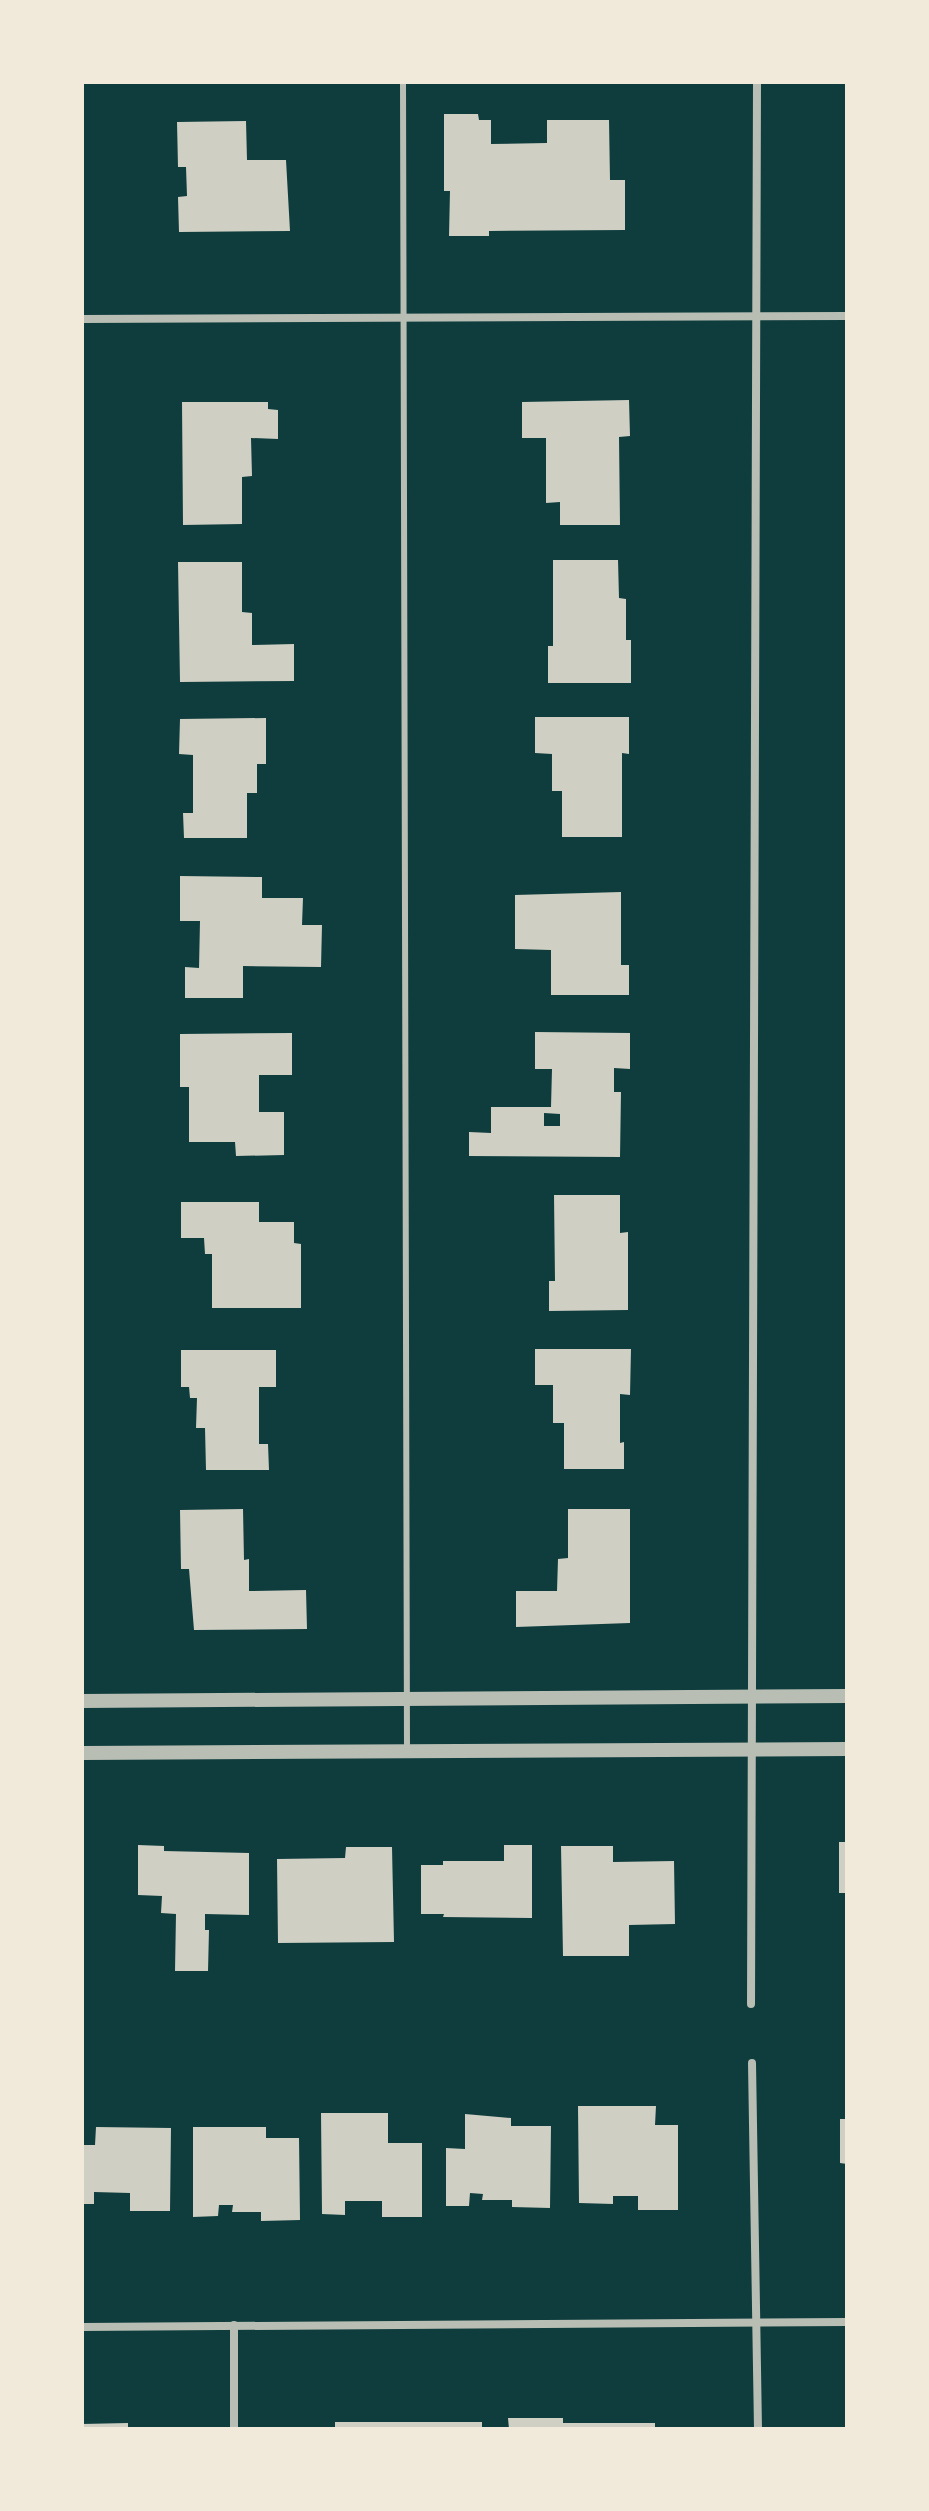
<svg xmlns="http://www.w3.org/2000/svg" width="929" height="2511" viewBox="0 0 929 2511" font-family="'DejaVu Sans',sans-serif">
<style>
.building{fill:#cfcfc3;fill-rule:evenodd}
.lines{fill:none;stroke-linecap:round;stroke-linejoin:round}
.service{stroke:#b8beb3;stroke-width:6}
.minor{stroke:#b8beb3;stroke-width:8}
.tertiary{stroke:#b8beb3;stroke-width:14}
</style>
<rect width="100%" height="100%" fill="#0f3d3e"/>
<g class="building">
<path d="M 444,114 L 478,114 L 479,120 L 491,120 L 491,144 L 547,143 L 547,120 L 609,120 L 610,180 L 625,180 L 625,230 L 489,231 L 489,236 L 449,236 L 450,191 L 444,191 Z"/>
<path d="M 246,121 L 247,160 L 286,160 L 290,231 L 179,232 L 178,197 L 187,196 L 186,167 L 178,167 L 177,122 Z"/>
<path d="M 629,400 L 630,436 L 619,437 L 620,525 L 560,525 L 560,502 L 546,503 L 546,438 L 522,438 L 522,402 Z"/>
<path d="M 182,402 L 268,402 L 268,409 L 278,410 L 278,439 L 251,438 L 252,476 L 242,477 L 242,524 L 183,525 Z"/>
<path d="M 553,560 L 618,560 L 619,598 L 626,599 L 626,640 L 631,640 L 631,683 L 548,683 L 548,646 L 553,646 Z"/>
<path d="M 178,562 L 242,562 L 242,612 L 252,613 L 252,645 L 294,644 L 294,681 L 180,682 Z"/>
<path d="M 535,717 L 629,717 L 629,754 L 622,753 L 622,837 L 562,837 L 562,791 L 552,791 L 552,754 L 535,753 Z"/>
<path d="M 266,718 L 266,764 L 257,764 L 257,793 L 247,793 L 247,838 L 184,838 L 183,813 L 193,813 L 193,755 L 179,754 L 180,719 Z"/>
<path d="M 180,876 L 262,877 L 262,898 L 303,898 L 302,925 L 322,925 L 321,967 L 243,966 L 243,998 L 185,998 L 185,967 L 199,968 L 200,921 L 180,921 Z"/>
<path d="M 621,892 L 621,965 L 629,965 L 629,995 L 551,995 L 551,950 L 515,949 L 515,895 Z"/>
<path d="M 535,1032 L 630,1033 L 630,1069 L 614,1068 L 614,1092 L 621,1092 L 620,1157 L 469,1156 L 469,1132 L 491,1133 L 491,1107 L 551,1107 L 552,1069 L 535,1069 ZM 544,1113 L 560,1114 L 560,1126 L 544,1126 Z"/>
<path d="M 292,1033 L 292,1075 L 259,1075 L 259,1112 L 284,1112 L 284,1155 L 236,1156 L 235,1142 L 189,1142 L 189,1087 L 180,1087 L 180,1034 Z"/>
<path d="M 554,1195 L 620,1195 L 620,1233 L 628,1232 L 628,1310 L 549,1311 L 549,1281 L 555,1281 Z"/>
<path d="M 181,1202 L 259,1202 L 259,1222 L 294,1222 L 294,1243 L 301,1244 L 301,1308 L 212,1308 L 212,1254 L 205,1254 L 204,1238 L 181,1238 Z"/>
<path d="M 535,1349 L 631,1349 L 630,1395 L 620,1394 L 620,1443 L 624,1442 L 624,1469 L 564,1469 L 564,1423 L 553,1423 L 553,1385 L 535,1385 Z"/>
<path d="M 181,1350 L 276,1350 L 276,1387 L 259,1387 L 259,1444 L 268,1444 L 269,1470 L 206,1470 L 205,1428 L 196,1428 L 197,1398 L 190,1398 L 189,1387 L 181,1387 Z"/>
<path d="M 243,1509 L 244,1560 L 249,1559 L 249,1591 L 306,1590 L 307,1629 L 194,1630 L 189,1569 L 181,1569 L 180,1510 Z"/>
<path d="M 568,1509 L 630,1509 L 630,1623 L 516,1627 L 516,1591 L 557,1591 L 558,1559 L 568,1558 Z"/>
<rect x="839" y="1842" width="8" height="51"/>
<path d="M 138,1845 L 164,1846 L 164,1851 L 249,1853 L 249,1915 L 205,1914 L 205,1930 L 209,1930 L 208,1971 L 175,1971 L 176,1914 L 161,1913 L 162,1896 L 138,1895 Z"/>
<path d="M 504,1845 L 532,1845 L 532,1918 L 443,1917 L 444,1914 L 421,1914 L 421,1865 L 443,1865 L 443,1861 L 504,1861 Z"/>
<path d="M 561,1846 L 613,1846 L 613,1862 L 674,1861 L 675,1924 L 629,1925 L 629,1956 L 563,1956 Z"/>
<path d="M 346,1847 L 392,1847 L 394,1942 L 278,1943 L 277,1859 L 345,1858 Z"/>
<path d="M 578,2106 L 656,2106 L 655,2125 L 678,2125 L 678,2210 L 638,2210 L 638,2196 L 613,2196 L 613,2204 L 579,2203 Z"/>
<path d="M 321,2113 L 388,2113 L 388,2143 L 422,2143 L 422,2217 L 382,2217 L 382,2201 L 345,2201 L 345,2215 L 322,2214 Z"/>
<path d="M 465,2114 L 511,2118 L 511,2126 L 551,2126 L 550,2208 L 512,2207 L 512,2200 L 482,2200 L 483,2194 L 470,2193 L 469,2206 L 446,2206 L 446,2148 L 465,2149 Z"/>
<path d="M 840,2119 L 847,2119 L 847,2164 L 840,2163 Z"/>
<path d="M 96,2127 L 171,2128 L 170,2211 L 130,2211 L 130,2193 L 94,2192 L 94,2204 L 82,2204 L 82,2145 L 95,2145 Z"/>
<path d="M 193,2127 L 266,2127 L 266,2138 L 299,2138 L 300,2220 L 261,2221 L 261,2212 L 232,2212 L 233,2205 L 219,2205 L 218,2216 L 193,2217 Z"/>
<path d="M 508,2418 L 563,2418 L 563,2423 L 655,2423 L 655,2429 L 509,2429 Z"/>
<rect x="335" y="2422" width="147" height="7"/>
<path d="M 128,2423 L 128,2429 L 82,2429 L 82,2424 Z"/>
</g>
<g class="lines">
<path class="service" d="M 403,82 L 407,1751"/>
<g class="minor">
<path d="M 82,319 L 847,316"/>
<path d="M 751,2004 L 757,82"/>
<path d="M 752,2063 L 758,2429"/>
<path d="M 234,2325 L 234,2429"/>
<path d="M 82,2327 L 847,2322"/>
</g>
<g class="tertiary">
<path d="M 82,1701 L 847,1696"/>
<path d="M 82,1753 L 847,1749"/>
</g>
</g>
<rect width="929" height="2511" fill="none" stroke="#f1e9da" stroke-width="168"/>
</svg>
